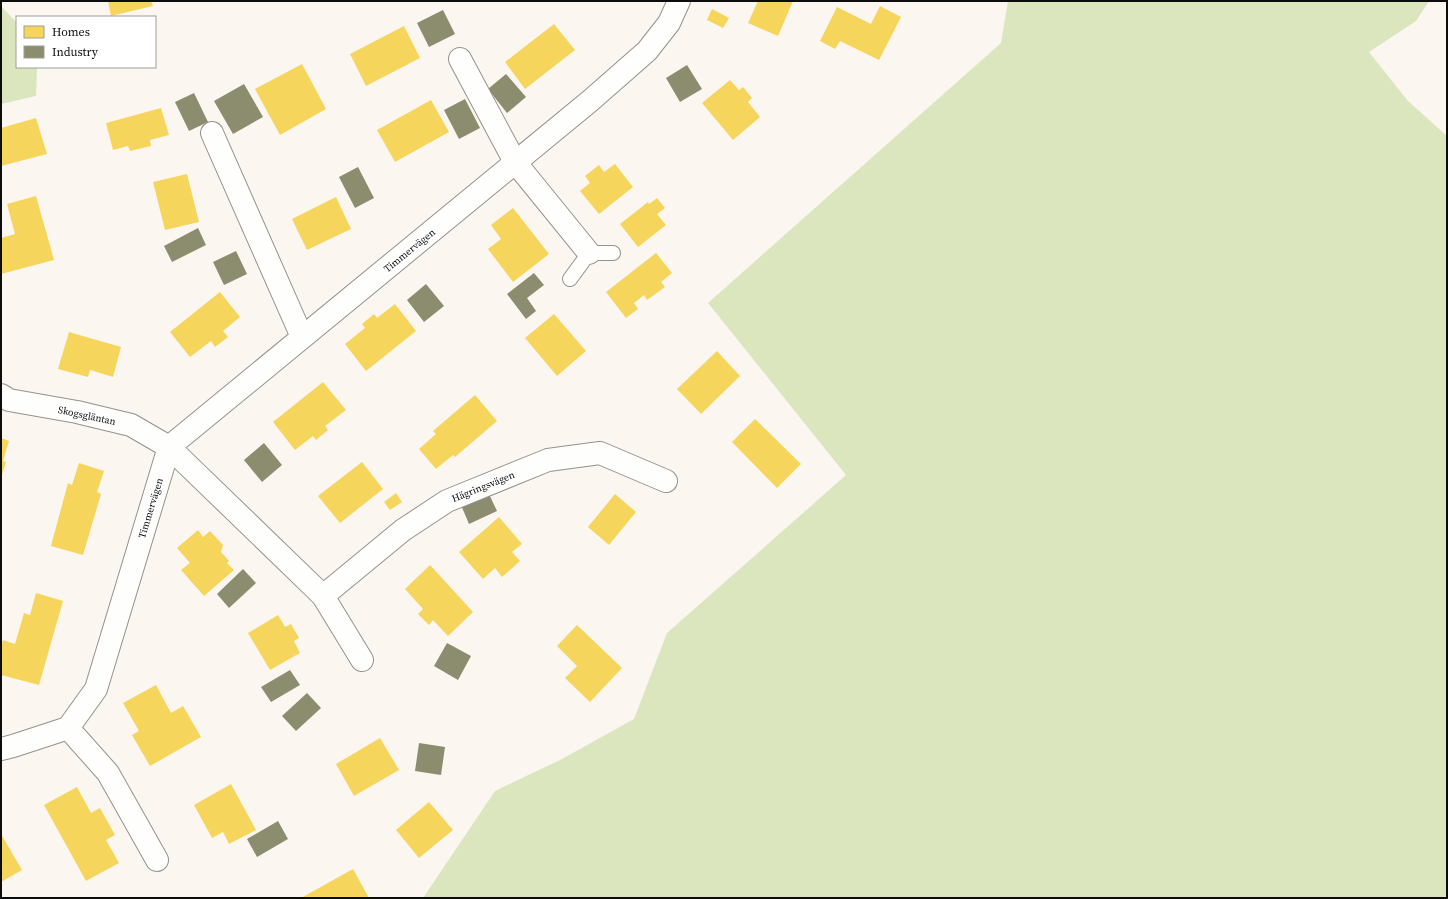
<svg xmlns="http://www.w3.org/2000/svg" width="1448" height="899" viewBox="0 0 1448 899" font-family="'Source Serif 4',serif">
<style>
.forest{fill:#dbe6be}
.homes{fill:#f6d55c}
.industry{fill:#8c8c6e}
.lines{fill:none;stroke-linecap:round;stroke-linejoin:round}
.lane-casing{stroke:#94918f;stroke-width:16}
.street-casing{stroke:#94918f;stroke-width:24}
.lane{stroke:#fefefd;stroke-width:14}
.street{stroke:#fefefd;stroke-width:22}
.labels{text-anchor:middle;stroke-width:4;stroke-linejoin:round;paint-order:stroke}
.street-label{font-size:10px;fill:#0c0c0c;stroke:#fff}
</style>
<rect width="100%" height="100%" fill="#fbf6f0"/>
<g class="forest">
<path d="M 1008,1 L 1429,1 L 1416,21 L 1369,52 L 1408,101 L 1447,136 L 1447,898 L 423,898 L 495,791 L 562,759 L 634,719 L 667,633 L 846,475 L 708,303 L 1001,43 Z"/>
<path d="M 1,6 L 17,23 L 17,67 L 37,67 L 36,96 L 1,104 Z"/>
</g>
<g class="homes">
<path d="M 108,1 L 151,1 L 153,6 L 111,16 Z"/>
<path d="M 758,1 L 793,1 L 778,36 L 748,23 Z"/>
<path d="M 880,6 L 901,17 L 879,60 L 840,41 L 835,49 L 820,41 L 837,7 L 871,24 Z"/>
<path d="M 712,9 L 729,18 L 723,28 L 707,20 Z"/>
<path d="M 554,24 L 575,50 L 525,89 L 505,62 Z"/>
<path d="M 404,26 L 420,58 L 366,86 L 350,54 Z"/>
<path d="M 302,64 L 326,109 L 280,135 L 255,89 Z"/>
<path d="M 730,80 L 739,90 L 743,87 L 752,98 L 748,102 L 760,117 L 733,140 L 702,103 Z"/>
<path d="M 431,100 L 449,132 L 395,162 L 377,130 Z"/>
<path d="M 161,108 L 169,135 L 150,140 L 151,146 L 130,151 L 128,146 L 113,150 L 106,123 Z"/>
<path d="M 36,118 L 47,154 L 1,166 L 1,128 Z"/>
<path d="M 615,164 L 633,187 L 599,214 L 580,191 L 590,183 L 585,176 L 599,165 L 604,172 Z"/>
<path d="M 187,174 L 199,222 L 165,230 L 153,182 Z"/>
<path d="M 36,196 L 54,260 L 1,274 L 1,238 L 15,234 L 7,204 Z"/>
<path d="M 336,197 L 351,229 L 307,250 L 292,219 Z"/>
<path d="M 657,198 L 665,208 L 657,214 L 666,225 L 638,247 L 620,224 L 648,202 L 649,204 Z"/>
<path d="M 513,208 L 549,254 L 513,282 L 488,249 L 501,239 L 491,225 Z"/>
<path d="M 656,253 L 672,273 L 661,282 L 665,287 L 647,300 L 644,295 L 634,303 L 638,309 L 626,318 L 606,292 Z"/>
<path d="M 220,292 L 240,317 L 223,331 L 228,337 L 215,347 L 211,341 L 190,357 L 170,332 Z"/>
<path d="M 395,304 L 416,331 L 366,371 L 345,344 L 365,328 L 362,324 L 374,314 L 377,318 Z"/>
<path d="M 554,314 L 586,351 L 557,376 L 525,338 Z"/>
<path d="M 69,332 L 121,347 L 113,377 L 90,370 L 88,377 L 58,369 Z"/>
<path d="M 717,351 L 740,376 L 701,414 L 677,389 Z"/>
<path d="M 323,382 L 346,410 L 325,426 L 328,430 L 316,440 L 313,436 L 295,450 L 273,422 Z"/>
<path d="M 475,395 L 497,421 L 455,457 L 453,455 L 436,469 L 419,449 L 436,434 L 433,431 Z"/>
<path d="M 755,419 L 801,464 L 777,488 L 732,442 Z"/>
<path d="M 1,438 L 9,441 L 3,461 L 6,462 L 1,478 Z"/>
<path d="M 362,462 L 383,489 L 340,523 L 318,496 Z"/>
<path d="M 79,463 L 104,471 L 97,492 L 101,494 L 83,555 L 51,546 L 68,483 L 72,485 Z"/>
<path d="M 396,493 L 402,502 L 390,510 L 384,502 Z"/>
<path d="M 615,494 L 636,512 L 609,545 L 588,527 Z"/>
<path d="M 499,517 L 522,544 L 512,552 L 520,561 L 502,577 L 495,568 L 483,579 L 459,552 Z"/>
<path d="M 198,530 L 203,537 L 210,531 L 223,545 L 221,552 L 229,561 L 227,563 L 234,570 L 204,596 L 181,570 L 190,563 L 177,548 Z"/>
<path d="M 430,565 L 473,612 L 448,636 L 433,620 L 429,625 L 418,614 L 423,609 L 405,589 Z"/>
<path d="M 36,593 L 63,601 L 39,685 L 1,675 L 1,648 L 3,640 L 15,644 L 24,613 L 30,615 Z"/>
<path d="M 278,615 L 285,627 L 291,624 L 299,638 L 294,641 L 300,653 L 270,670 L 248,633 Z"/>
<path d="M 577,625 L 622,668 L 590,702 L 565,678 L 577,666 L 557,646 Z"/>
<path d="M 156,685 L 171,713 L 183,706 L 201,737 L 150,766 L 132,735 L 139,731 L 123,703 Z"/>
<path d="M 380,738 L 399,770 L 354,796 L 336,764 Z"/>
<path d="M 231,784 L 256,830 L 229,844 L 223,832 L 212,838 L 194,805 Z"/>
<path d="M 77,787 L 91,813 L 100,808 L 115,835 L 106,840 L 119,863 L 86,881 L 44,805 Z"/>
<path d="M 429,802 L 453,830 L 419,858 L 396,830 Z"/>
<path d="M 1,834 L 22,870 L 1,882 Z"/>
<path d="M 353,869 L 369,898 L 301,898 Z"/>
</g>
<g class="industry">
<path d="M 443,10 L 455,34 L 429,47 L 417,23 Z"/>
<path d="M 687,65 L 702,89 L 680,102 L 666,78 Z"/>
<path d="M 506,74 L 526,97 L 507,113 L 488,89 Z"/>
<path d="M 244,84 L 263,117 L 233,134 L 214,101 Z"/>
<path d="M 194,93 L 208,122 L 189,131 L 175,102 Z"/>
<path d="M 465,99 L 480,128 L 459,139 L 444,110 Z"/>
<path d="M 358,167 L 374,198 L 355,208 L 339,177 Z"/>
<path d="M 198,228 L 206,245 L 172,262 L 164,246 Z"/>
<path d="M 236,251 L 247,274 L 224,285 L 213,262 Z"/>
<path d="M 534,273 L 544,285 L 527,298 L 536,311 L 526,319 L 507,294 Z"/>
<path d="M 426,284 L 444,306 L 424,322 L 407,300 Z"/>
<path d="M 264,443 L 282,465 L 262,482 L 244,460 Z"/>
<path d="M 488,492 L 497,511 L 469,524 L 461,505 Z"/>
<path d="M 243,569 L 256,583 L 229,608 L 217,594 Z"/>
<path d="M 447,643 L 471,656 L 458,680 L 434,666 Z"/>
<path d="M 290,670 L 300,685 L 271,702 L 261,687 Z"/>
<path d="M 307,693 L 321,708 L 296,731 L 282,716 Z"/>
<path d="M 419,743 L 445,747 L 441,775 L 415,771 Z"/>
<path d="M 278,821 L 288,839 L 257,857 L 247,839 Z"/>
</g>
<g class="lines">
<g class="lane-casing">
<path id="lane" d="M 570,279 L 589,253 L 613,253"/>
</g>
<g class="street-casing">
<g id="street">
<path d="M 460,59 L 515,162 L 589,253"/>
<path d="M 212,133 L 302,337"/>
<path d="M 1,395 L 9,400 L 77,412 L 131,425 L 169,447 L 323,596"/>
<path d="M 362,660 L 323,596 L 403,530 L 447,501 L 548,460 L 600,453 L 666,481"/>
<path d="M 68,728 L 108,773 L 157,860"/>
<path d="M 1,749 L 13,746 L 68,728 L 96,689 L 169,447 L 590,101 L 647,51 L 669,23 L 679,1"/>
</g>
</g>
<use href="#lane" class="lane"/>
<use href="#street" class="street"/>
</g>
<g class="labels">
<g class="street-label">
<text transform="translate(409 250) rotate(-39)" y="4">Timmervägen</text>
<text transform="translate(87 415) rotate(12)" y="4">Skogsgläntan</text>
<text transform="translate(483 486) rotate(-22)" y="4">Hägringsvägen</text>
<text transform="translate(150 508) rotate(-73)" y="4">Timmervägen</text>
</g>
</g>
<rect width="1448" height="899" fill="none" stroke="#0c0c0c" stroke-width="4"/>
<rect x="16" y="16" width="140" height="52" fill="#ffffff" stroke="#9e9e9e"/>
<rect x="24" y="26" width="20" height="12" fill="#f6d55c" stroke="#9e9e9e"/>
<text x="52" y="36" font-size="12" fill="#0c0c0c">Homes</text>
<rect x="24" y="46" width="20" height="12" fill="#8c8c6e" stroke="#9e9e9e"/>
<text x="52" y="56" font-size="12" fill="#0c0c0c">Industry</text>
</svg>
